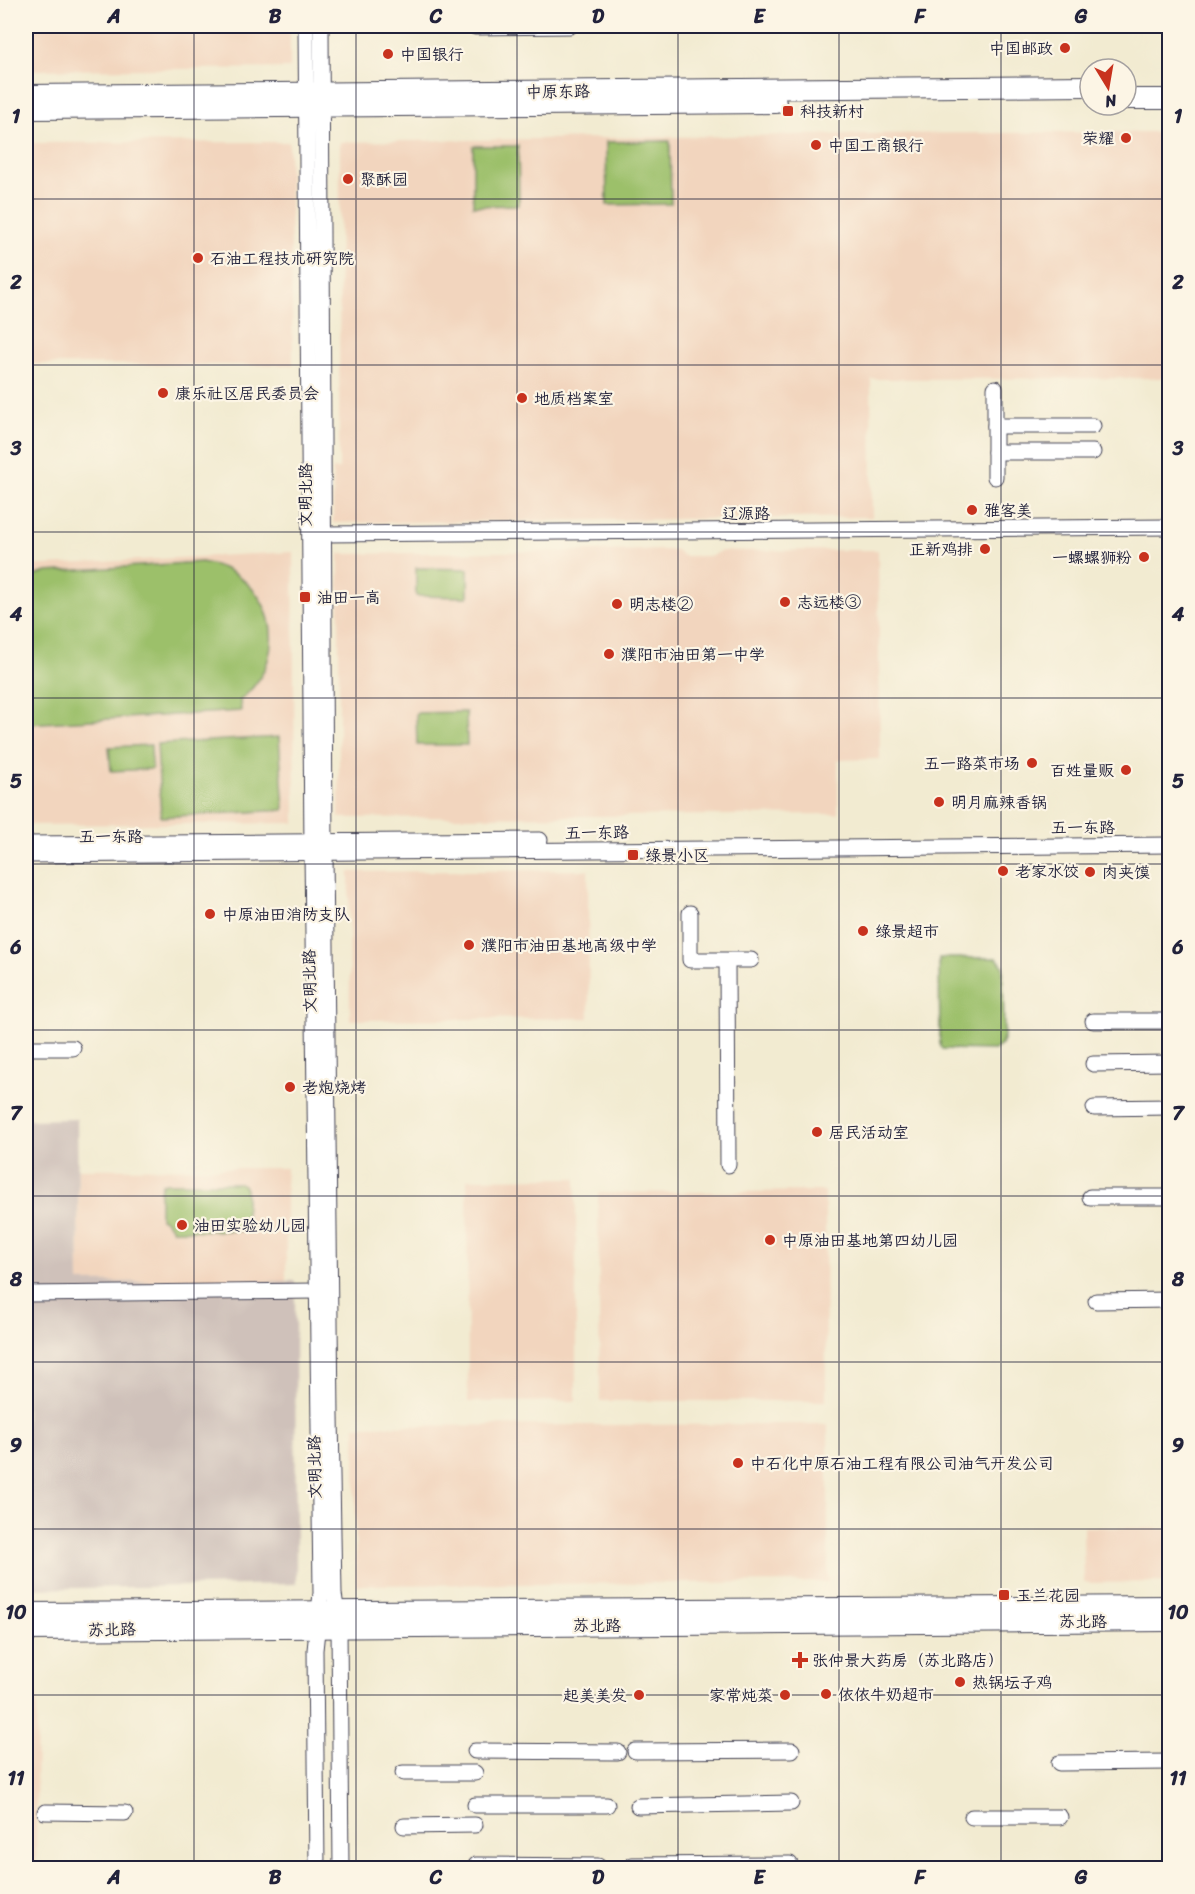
<svg xmlns="http://www.w3.org/2000/svg" width="1195" height="1894" viewBox="0 0 1195 1894" font-family="Sriracha,'LXGW WenKai TC',sans-serif">
<style>
.built{fill:#f2d5be}
.industrial{fill:#cfc1ba}
.green{fill:#9cc06b;stroke:#5f7153;stroke-width:1.5}
.lines{fill:none;stroke-linecap:round;stroke-linejoin:round}
.minor-casing{stroke:#414052;stroke-width:17}
.major-casing{stroke:#414052;stroke-width:22}
.minor{stroke:#fff;stroke-width:15}
.major{stroke:#fff;stroke-width:20}
.grid{fill:none;stroke:#22223b;stroke-width:1.5;stroke-opacity:0.55}
.poi-dot{fill:#c8321e;stroke:#fcf5e5;stroke-width:2}
.labels{text-anchor:middle;stroke-width:4.5;stroke-linejoin:round;paint-order:stroke}
.poi-label{font-size:16px;fill:#22223b;stroke:#fcf5e5;text-anchor:start}
.street-label{font-size:16px;fill:#22223b;stroke:#fcf5e5}
.neatline{fill:none;stroke:#22223b;stroke-width:2}
.grid-label{font-size:20px;text-anchor:middle;font-weight:bold;fill:#22223b}
</style>
<rect width="100%" height="100%" fill="#fcf5e5"/>
<filter id="ink" filterUnits="userSpaceOnUse"><feTurbulence type="fractalNoise" baseFrequency=".0167" numOctaves="2"/><feDisplacementMap in="SourceGraphic" scale="12" xChannelSelector="R" yChannelSelector="G"/><feConvolveMatrix kernelMatrix="1 2 1 2 8 2 1 2 1" color-interpolation-filters="sRGB"/></filter>
<filter id="wash" filterUnits="userSpaceOnUse"><feTurbulence type="fractalNoise" baseFrequency=".008" numOctaves="4" result="noise"/><feDisplacementMap in="SourceGraphic" scale="24" xChannelSelector="R" yChannelSelector="G"/><feGaussianBlur stdDeviation="1.35" result="paint"/><feColorMatrix in="noise" values="0 0 0 0 0 0 0 0 0 0 0 0 0 0 0 0 0 1.4 0 .05"/><feComposite in="paint" operator="in"/></filter>
<g filter="url(#wash)">
<rect width="100%" height="100%" fill="#f2ebd1"/>
<g class="built">
<path d="M 26,26 L 290,26 L 290,68 L 26,70 Z"/>
<path d="M 1158,132 L 1169,140 L 1169,378 L 871,379 L 872,517 L 333,523 L 333,469 L 339,469 L 340,142 L 867,134 Z"/>
<path d="M 289,142 L 293,365 L 26,364 L 26,143 Z"/>
<path d="M 677,550 L 683,556 L 713,556 L 720,551 L 878,550 L 880,759 L 838,760 L 838,814 L 339,818 L 339,554 Z"/>
<path d="M 293,552 L 295,823 L 26,825 L 26,566 Z"/>
<path d="M 588,870 L 589,1018 L 350,1020 L 349,872 Z"/>
<path d="M 286,1168 L 286,1281 L 79,1282 L 78,1169 Z"/>
<path d="M 576,1178 L 576,1401 L 468,1402 L 467,1179 Z"/>
<path d="M 825,1191 L 826,1401 L 600,1401 L 598,1193 Z"/>
<path d="M 828,1424 L 828,1582 L 356,1585 L 355,1426 Z"/>
<path d="M 1083,1527 L 1169,1529 L 1169,1582 L 1084,1583 Z"/>
<path d="M 26,1658 L 37,1658 L 36,1868 L 26,1868 Z"/>
</g>
<path class="industrial" d="M 77,1119 L 79,1282 L 295,1281 L 296,1584 L 26,1589 L 26,1120 Z"/>
<g class="green">
<path d="M 670,141 L 671,204 L 607,205 L 606,142 Z"/>
<path d="M 473,146 L 518,146 L 519,205 L 473,206 Z"/>
<path d="M 202,562 C 273,574 296,654 240,700 L 241,711 L 26,724 L 26,578 L 47,572 Z"/>
<path d="M 416,568 L 468,569 L 468,597 L 416,596 Z"/>
<path d="M 466,712 L 467,745 L 417,745 L 416,713 Z"/>
<path d="M 279,737 L 284,810 L 161,817 L 157,744 Z"/>
<path d="M 151,745 L 152,769 L 111,771 L 109,747 Z"/>
<path d="M 997,958 L 1003,966 L 1004,1036 L 1001,1045 L 994,1050 L 942,1049 L 940,1044 L 939,958 Z"/>
<path d="M 167,1183 L 239,1183 L 244,1185 L 246,1190 L 246,1231 L 173,1230 L 166,1221 L 160,1218 L 160,1191 L 162,1184 Z"/>
</g>
</g>
<g filter="url(#ink)">
<g class="lines">
<g class="minor-casing">
<g id="minor">
<path d="M 306,26 L 312,853 L 321,1593 L 315,1650 L 317,1868"/>
<path d="M 321,26 L 325,853 L 331,1415 L 334,1594 L 339,1627 L 341,1868"/>
<path d="M 475,27 L 570,26"/>
<path d="M 995,388 L 995,477"/>
<path d="M 995,426 L 1093,426"/>
<path d="M 995,452 L 1093,452"/>
<path d="M 323,534 L 1170,527"/>
<path d="M 26,844 L 540,840"/>
<path d="M 26,855 L 1170,845"/>
<path d="M 690,913 L 690,960 L 751,960"/>
<path d="M 727,961 L 728,1165"/>
<path d="M 1093,1021 L 1170,1021"/>
<path d="M 26,1048 L 73,1048"/>
<path d="M 1093,1064 L 1170,1063"/>
<path d="M 1094,1108 L 1170,1107"/>
<path d="M 1090,1197 L 1170,1197"/>
<path d="M 26,1294 L 317,1291"/>
<path d="M 1096,1301 L 1170,1300"/>
<path d="M 475,1751 L 618,1752"/>
<path d="M 635,1751 L 792,1750"/>
<path d="M 1059,1763 L 1170,1762"/>
<path d="M 403,1773 L 475,1773"/>
<path d="M 475,1805 L 607,1805"/>
<path d="M 638,1806 L 791,1803"/>
<path d="M 45,1812 L 125,1813"/>
<path d="M 972,1817 L 1060,1817"/>
<path d="M 404,1826 L 475,1825"/>
<path d="M 476,1865 L 598,1866"/>
<path d="M 632,1865 L 790,1864"/>
</g>
</g>
<g class="major-casing">
<g id="major">
<path d="M 26,95 L 1090,86"/>
<path d="M 1126,99 L 1170,99"/>
<path d="M 31,109 L 776,103"/>
<path d="M 26,1613 L 1170,1606"/>
<path d="M 26,1630 L 1170,1621"/>
</g>
</g>
<use href="#minor" class="minor"/>
<use href="#major" class="major"/>
</g>
</g>
<path class="grid" d="M 194,26 L 194,1868M 356,26 L 356,1868M 517,26 L 517,1868M 678,26 L 678,1868M 839,26 L 839,1868M 1001,26 L 1001,1868M 26,199 L 1170,199M 26,365 L 1170,365M 26,532 L 1170,532M 26,698 L 1170,698M 26,864 L 1170,864M 26,1030 L 1170,1030M 26,1196 L 1170,1196M 26,1362 L 1170,1362M 26,1529 L 1170,1529M 26,1695 L 1170,1695"/>
<g class="poi-dot">
<circle cx="1065" cy="48" r="6"/>
<circle cx="388" cy="54" r="6"/>
<rect x="782" y="105" width="12" height="12" rx="3"/>
<circle cx="1126" cy="138" r="6"/>
<circle cx="816" cy="145" r="6"/>
<circle cx="348" cy="179" r="6"/>
<circle cx="198" cy="258" r="6"/>
<circle cx="163" cy="393" r="6"/>
<circle cx="522" cy="398" r="6"/>
<circle cx="972" cy="510" r="6"/>
<circle cx="985" cy="549" r="6"/>
<circle cx="1144" cy="557" r="6"/>
<rect x="299" y="591" width="12" height="12" rx="3"/>
<circle cx="785" cy="602" r="6"/>
<circle cx="617" cy="604" r="6"/>
<circle cx="609" cy="654" r="6"/>
<circle cx="1032" cy="763" r="6"/>
<circle cx="1126" cy="770" r="6"/>
<circle cx="939" cy="802" r="6"/>
<rect x="627" y="849" width="12" height="12" rx="3"/>
<circle cx="1003" cy="871" r="6"/>
<circle cx="1090" cy="872" r="6"/>
<circle cx="210" cy="914" r="6"/>
<circle cx="863" cy="931" r="6"/>
<circle cx="469" cy="945" r="6"/>
<circle cx="290" cy="1087" r="6"/>
<circle cx="817" cy="1132" r="6"/>
<circle cx="182" cy="1225" r="6"/>
<circle cx="770" cy="1240" r="6"/>
<circle cx="738" cy="1463" r="6"/>
<rect x="998" y="1589" width="12" height="12" rx="3"/>
<path d="M797 1651h6v6h6v6h-6v6h-6v-6h-6v-6h6z"/>
<circle cx="960" cy="1682" r="6"/>
<circle cx="826" cy="1694" r="6"/>
<circle cx="639" cy="1695" r="6"/>
<circle cx="785" cy="1695" r="6"/>
</g>
<g class="labels">
<g class="poi-label">
<text x="1053" y="54" text-anchor="end">中国邮政</text>
<text x="400" y="60">中国银行</text>
<text x="800" y="117">科技新村</text>
<text x="1114" y="144" text-anchor="end">荣耀</text>
<text x="828" y="151">中国工商银行</text>
<text x="360" y="185">聚酥园</text>
<text x="210" y="264">石油工程技术研究院</text>
<text x="175" y="399">康乐社区居民委员会</text>
<text x="534" y="404">地质档案室</text>
<text x="984" y="516">雅客美</text>
<text x="973" y="555" text-anchor="end">正新鸡排</text>
<text x="1132" y="563" text-anchor="end">一螺螺狮粉</text>
<text x="317" y="603">油田一高</text>
<text x="797" y="608">志远楼③</text>
<text x="629" y="610">明志楼②</text>
<text x="621" y="660">濮阳市油田第一中学</text>
<text x="1020" y="769" text-anchor="end">五一路菜市场</text>
<text x="1114" y="776" text-anchor="end">百姓量贩</text>
<text x="951" y="808">明月麻辣香锅</text>
<text x="645" y="861">绿景小区</text>
<text x="1015" y="877">老家水饺</text>
<text x="1102" y="878">肉夹馍</text>
<text x="222" y="920">中原油田消防支队</text>
<text x="875" y="937">绿景超市</text>
<text x="481" y="951">濮阳市油田基地高级中学</text>
<text x="302" y="1093">老炮烧烤</text>
<text x="829" y="1138">居民活动室</text>
<text x="194" y="1231">油田实验幼儿园</text>
<text x="782" y="1246">中原油田基地第四幼儿园</text>
<text x="750" y="1469">中石化中原石油工程有限公司油气开发公司</text>
<text x="1016" y="1601">玉兰花园</text>
<text x="812" y="1666">张仲景大药房（苏北路店）</text>
<text x="972" y="1688">热锅坛子鸡</text>
<text x="838" y="1700">依依牛奶超市</text>
<text x="627" y="1701" text-anchor="end">起美美发</text>
<text x="773" y="1701" text-anchor="end">家常炖菜</text>
</g>
<g class="street-label">
<text transform="translate(558 91) rotate(-1)" y="6">中原东路</text>
<text transform="translate(305 495) rotate(-90)" y="6">文明北路</text>
<text x="746" y="519">辽源路</text>
<text x="1083" y="833">五一东路</text>
<text transform="translate(597 832) rotate(-1)" y="6">五一东路</text>
<text x="111" y="842">五一东路</text>
<text transform="translate(309 981) rotate(-91)" y="6">文明北路</text>
<text transform="translate(314 1467) rotate(-91)" y="6">文明北路</text>
<text x="1083" y="1627">苏北路</text>
<text x="597" y="1631">苏北路</text>
<text transform="translate(112 1629) rotate(-1)" y="6">苏北路</text>
</g>
</g>
<rect width="1195" height="1894" fill="none" stroke="#fcf5e5" stroke-width="66"/>
<g transform="translate(1108 87) rotate(169)"><circle r="28" fill="#fcf5e5" stroke="#a5a1a1" stroke-width="1.5"/>
<path d="M0-4.5L10 22L0 15L-10 22Z" fill="#c8321e"/>
<text y="-9" font-size="16" font-weight="bold" text-anchor="middle" fill="#22223b">N</text>
</g>
<rect x="33" y="33" width="1129" height="1828" class="neatline"/>
<g class="grid-label">
<text x="114" y="23">A</text>
<text x="275" y="23">B</text>
<text x="436" y="23">C</text>
<text x="598" y="23">D</text>
<text x="759" y="23">E</text>
<text x="920" y="23">F</text>
<text x="1081" y="23">G</text>
<text x="16" y="123">1</text>
<text x="1178" y="123">1</text>
<text x="16" y="289">2</text>
<text x="1178" y="289">2</text>
<text x="16" y="455">3</text>
<text x="1178" y="455">3</text>
<text x="16" y="621">4</text>
<text x="1178" y="621">4</text>
<text x="16" y="788">5</text>
<text x="1178" y="788">5</text>
<text x="16" y="954">6</text>
<text x="1178" y="954">6</text>
<text x="16" y="1120">7</text>
<text x="1178" y="1120">7</text>
<text x="16" y="1286">8</text>
<text x="1178" y="1286">8</text>
<text x="16" y="1452">9</text>
<text x="1178" y="1452">9</text>
<text x="16" y="1619">10</text>
<text x="1178" y="1619">10</text>
<text x="16" y="1785">11</text>
<text x="1178" y="1785">11</text>
<text x="114" y="1884">A</text>
<text x="275" y="1884">B</text>
<text x="436" y="1884">C</text>
<text x="598" y="1884">D</text>
<text x="759" y="1884">E</text>
<text x="920" y="1884">F</text>
<text x="1081" y="1884">G</text>
</g>
</svg>
